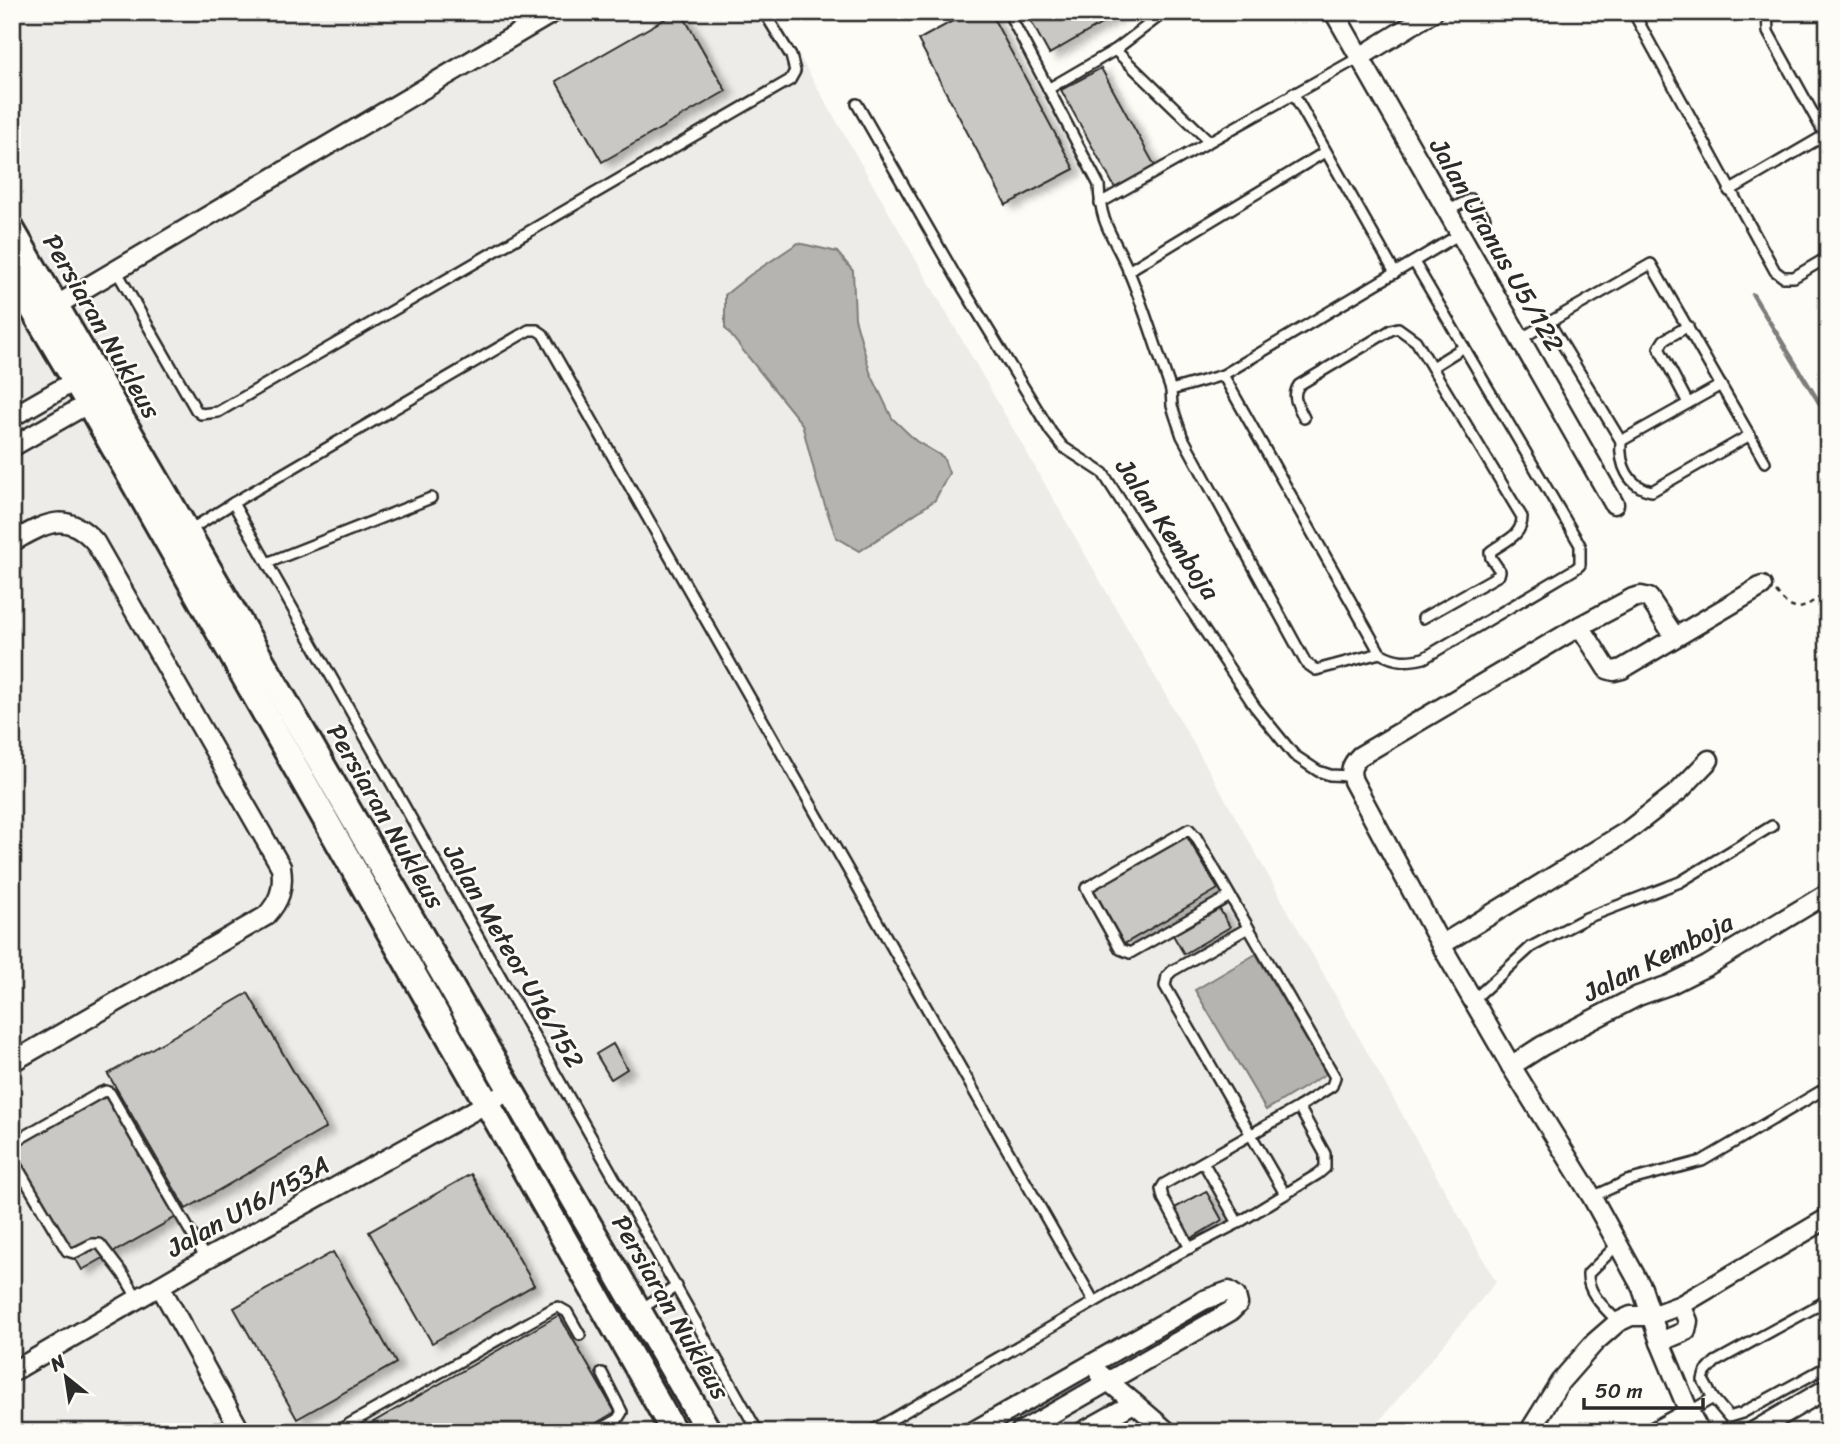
<svg xmlns="http://www.w3.org/2000/svg" width="1840" height="1444" viewBox="0 0 1840 1444" font-family="Sriracha,sans-serif">
<style>
.built{fill:#edece8}
.water{fill:#b5b4b1;stroke:#7e7d7b;stroke-width:2}
.lines{fill:none;stroke-linecap:round;stroke-linejoin:round}
.stream{stroke:#7e7d7b;stroke-width:4.5}
.building{fill:#c9c8c4;stroke:#2b2b2b;stroke-width:2;filter:url(#shadow)}
.lane-casing{stroke:#2b2b2b;stroke-width:14}
.street-casing{stroke:#2b2b2b;stroke-width:23}
.secondary-casing{stroke:#2b2b2b;stroke-width:30}
.path{stroke:#2b2b2b;stroke-width:2.5;stroke-dasharray:5 5;stroke-linecap:butt}
.lane{stroke:#fdfcf7;stroke-width:9}
.street{stroke:#fdfcf7;stroke-width:18}
.secondary{stroke:#fdfcf7;stroke-width:24}
.labels{text-anchor:middle;stroke-width:5;stroke-linejoin:round;paint-order:stroke}
.street-label{font-size:26px;fill:#2b2b2b;stroke:#fdfcf7}
</style>
<defs>
<filter id="shadow"><feDropShadow dx="8" dy="4.5" stdDeviation="3.5" flood-color="#0004"/></filter>
</defs>
<rect width="100%" height="100%" fill="#fdfcf7"/>
<filter id="ink" filterUnits="userSpaceOnUse"><feTurbulence type="fractalNoise" baseFrequency=".0143" numOctaves="2"/><feDisplacementMap in="SourceGraphic" scale="14" xChannelSelector="R" yChannelSelector="G"/><feConvolveMatrix kernelMatrix="1 2 1 2 8 2 1 2 1" color-interpolation-filters="sRGB"/></filter>
<g filter="url(#ink)">
<path class="built" d="M 12,12 L 774,12 L 1227,802 L 1496,1282 L 1370,1432 L 12,1432 Z"/>
<g class="water">
<path d="M 798,243 L 837,252 L 853,271 L 855,318 L 870,372 L 892,418 L 916,441 L 943,457 L 949,473 L 935,500 L 860,551 L 836,537 L 817,482 L 802,424 L 725,328 L 725,295 L 750,275 Z"/>
<path d="M 1256,954 L 1326,1074 L 1266,1110 L 1195,990 Z"/>
</g>
<g class="lines">
<path class="stream" d="M 1753,295 L 1828,417"/>
</g>
<g class="building">
<path d="M 677,12 L 681,12 L 726,91 L 602,162 L 556,81 Z"/>
<path d="M 969,12 L 990,12 L 1074,169 L 1006,205 L 918,40 Z"/>
<path d="M 1026,12 L 1122,12 L 1049,54 Z"/>
<path d="M 1101,68 L 1155,166 L 1115,188 L 1061,90 Z"/>
<path d="M 1186,835 L 1218,889 L 1124,944 L 1093,889 Z"/>
<path d="M 1219,908 L 1230,927 L 1184,954 L 1173,935 Z"/>
<path d="M 248,993 L 326,1128 L 186,1209 L 108,1074 Z"/>
<path d="M 613,1044 L 627,1069 L 611,1079 L 596,1054 Z"/>
<path d="M 106,1094 L 176,1217 L 82,1270 L 12,1147 Z"/>
<path d="M 471,1174 L 534,1285 L 432,1343 L 369,1232 Z"/>
<path d="M 1206,1191 L 1222,1220 L 1190,1239 L 1173,1209 Z"/>
<path d="M 333,1252 L 396,1363 L 297,1419 L 234,1308 Z"/>
<path d="M 559,1315 L 615,1412 L 581,1432 L 356,1432 Z"/>
</g>
<g class="lines">
<g class="lane-casing">
<g id="lane">
<path d="M 1008,12 L 1099,185 C 1100,226 1114,236 1129,272 C 1145,310 1157,351 1171,390"/>
<path d="M 1633,12 L 1775,271 L 1783,277 L 1794,277 L 1828,257"/>
<path d="M 1767,12 L 1768,32 L 1825,135"/>
<path d="M 1115,50 L 1209,141"/>
<path d="M 1048,89 L 1115,50 L 1165,12"/>
<path d="M 1293,93 L 1395,273"/>
<path d="M 857,104 L 955,275 L 1051,432 L 1063,447 L 1103,473 L 1186,603 L 1255,707 L 1294,755 L 1318,771 L 1330,775 L 1351,776"/>
<path d="M 1729,191 L 1827,134"/>
<path d="M 1100,203 L 1360,57"/>
<path d="M 1447,211 L 1471,199 L 1485,218"/>
<path d="M 116,270 L 196,410 L 201,414 L 218,412 L 790,80 L 795,71 L 791,56 L 764,12"/>
<path d="M 1128,271 L 1325,152"/>
<path d="M 1549,322 L 1621,441 L 1721,385"/>
<path d="M 1688,326 L 1664,340 L 1659,348 L 1688,403"/>
<path d="M 1520,339 L 1651,264 L 1765,462"/>
<path d="M 1432,367 L 1464,347"/>
<path d="M 1223,375 L 1380,653 C 1396,662 1407,662 1424,658 L 1575,569 L 1580,565 L 1580,545 L 1414,262"/>
<path d="M 1304,418 C 1298,405 1291,397 1299,385 L 1391,330 L 1398,328 L 1416,341 L 1522,517 C 1522,537 1504,541 1490,552 L 1491,558 L 1500,571 L 1499,575 L 1423,618"/>
<path d="M 1621,441 C 1619,464 1628,487 1652,491 L 1750,435"/>
<path d="M 233,503 L 758,1432"/>
<path d="M 188,531 L 233,503 L 529,330 L 537,330 L 543,334 L 1094,1302"/>
<path d="M 267,563 L 431,498"/>
<path d="M 1380,653 L 1316,670 L 1306,663 L 1182,436 L 1172,406 L 1171,390 L 1223,375 L 1460,234"/>
<path d="M 1248,928 L 1172,971 L 1167,976 L 1165,986 L 1285,1194"/>
<path d="M 1473,1000 L 1531,947 L 1586,918 L 1680,882 L 1772,826"/>
<path d="M 12,1143 L 100,1093 L 106,1091 L 110,1093 L 206,1259"/>
<path d="M 12,1158 L 67,1251 L 74,1253 L 92,1244 L 100,1244 L 123,1274 L 138,1299"/>
<path d="M 1203,1162 L 1238,1223"/>
<path d="M 1592,1197 L 1627,1181 L 1702,1161 L 1828,1087"/>
<path d="M 1190,1248 L 1163,1198 L 1161,1189 L 1164,1184 L 1299,1107 L 1332,1086 L 1335,1077 L 1196,837 L 1189,829 L 1086,888 L 1120,949 L 1130,953 L 1230,896"/>
<path d="M 1828,1300 L 1715,1362 L 1705,1373 L 1703,1380 L 1713,1398 L 1729,1417 L 1742,1413 L 1828,1366"/>
<path d="M 639,1310 L 677,1286"/>
<path d="M 1618,1322 C 1605,1308 1587,1293 1588,1274 L 1618,1244"/>
<path d="M 1689,1412 L 1713,1398"/>
<path d="M 335,1432 L 554,1308 L 558,1307 L 567,1312 L 580,1335"/>
<path d="M 596,1432 L 617,1420 L 622,1412 L 602,1373"/>
<path d="M 870,1432 L 1172,1257 L 1238,1223 L 1318,1174 L 1325,1168 L 1325,1154 L 1299,1107"/>
</g>
</g>
<g class="street-casing">
<g id="street">
<path d="M 1334,12 L 1614,504"/>
<path d="M 1360,57 L 1433,12"/>
<path d="M 57,305 L 554,12"/>
<path d="M 12,417 L 85,375"/>
<path d="M 12,447 L 98,398"/>
<path d="M 12,542 C 45,524 66,509 95,542 L 281,867 C 284,888 280,901 266,916 L 12,1062"/>
<path d="M 1580,626 L 1607,669 L 1614,671 L 1622,669 L 1762,586"/>
<path d="M 1675,637 L 1649,598 L 1641,596 L 1633,598 L 1580,626 L 1360,756 C 1352,764 1349,770 1353,781 L 1441,945 L 1511,1066 L 1592,1197 L 1642,1288 L 1660,1342 L 1689,1412 L 1700,1432"/>
<path d="M 1441,945 L 1626,832 L 1679,791 L 1709,760"/>
<path d="M 1511,1066 L 1542,1046 L 1638,996 L 1669,985 L 1707,966 L 1828,893"/>
<path d="M 160,1286 L 241,1432"/>
<path d="M 1660,1342 L 1686,1331 L 1688,1321 L 1681,1305"/>
<path d="M 12,1372 L 206,1259 L 511,1090"/>
<path d="M 1100,1374 L 1168,1432"/>
<path d="M 972,1432 L 1204,1300 L 1229,1291 L 1236,1296 L 1238,1304 L 1231,1311 L 1020,1432"/>
<path d="M 1082,1432 L 1134,1403"/>
<path d="M 1529,1432 L 1560,1382 L 1595,1342 L 1618,1322 L 1631,1316 L 1651,1316 L 1681,1305 L 1828,1218"/>
<path d="M 1653,1432 L 1689,1412"/>
<path d="M 1753,1432 L 1828,1388"/>
</g>
</g>
<g class="secondary-casing">
<g id="secondary">
<path d="M 12,230 L 709,1432"/>
<path d="M 12,274 L 89,404 L 674,1432"/>
</g>
</g>
<path class="path" d="M 1776,592 C 1797,619 1802,607 1828,592"/>
<use href="#lane" class="lane"/>
<use href="#street" class="street"/>
<use href="#secondary" class="secondary"/>
</g>
</g>
<g class="labels">
<g class="street-label">
<text transform="translate(1497 245) rotate(60)" y="9">Jalan Uranus U5/122</text>
<text transform="translate(102 326) rotate(60)" y="9">Persiaran Nukleus</text>
<text transform="translate(1168 529) rotate(56)" y="9">Jalan Kemboja</text>
<text transform="translate(386 816) rotate(60)" y="9">Persiaran Nukleus</text>
<text transform="translate(514 956) rotate(60)" y="9">Jalan Meteor U16/152</text>
<text transform="translate(1658 957) rotate(-27)" y="9">Jalan Kemboja</text>
<text transform="translate(248 1206) rotate(-29)" y="9">Jalan U16/153A</text>
<text transform="translate(671 1307) rotate(60)" y="9">Persiaran Nukleus</text>
</g>
</g>
<rect width="1840" height="1444" fill="none" stroke="#fdfcf7" stroke-width="42"/>
<rect x="21" y="21" width="1798" height="1402" fill="none" stroke="#2b2b2b" stroke-width="2.5" filter="url(#ink)"/>
<g transform="translate(66 1377) rotate(330)" stroke="#fdfcf7" stroke-width="5" paint-order="stroke">
<path d="M0-5L12 26L0 18L-12 26Z" fill="#2b2b2b"/>
<text y="-10" font-size="19" font-weight="bold" text-anchor="middle" fill="#2b2b2b">N</text>
</g>
<path d="M1584 1398v10h119v-10" fill="none" stroke="#2b2b2b" stroke-width="3.5"/>
<text x="1595" y="1398" font-size="21" fill="#2b2b2b" stroke="#fdfcf7" stroke-width="5" paint-order="stroke">50 m</text>
</svg>
